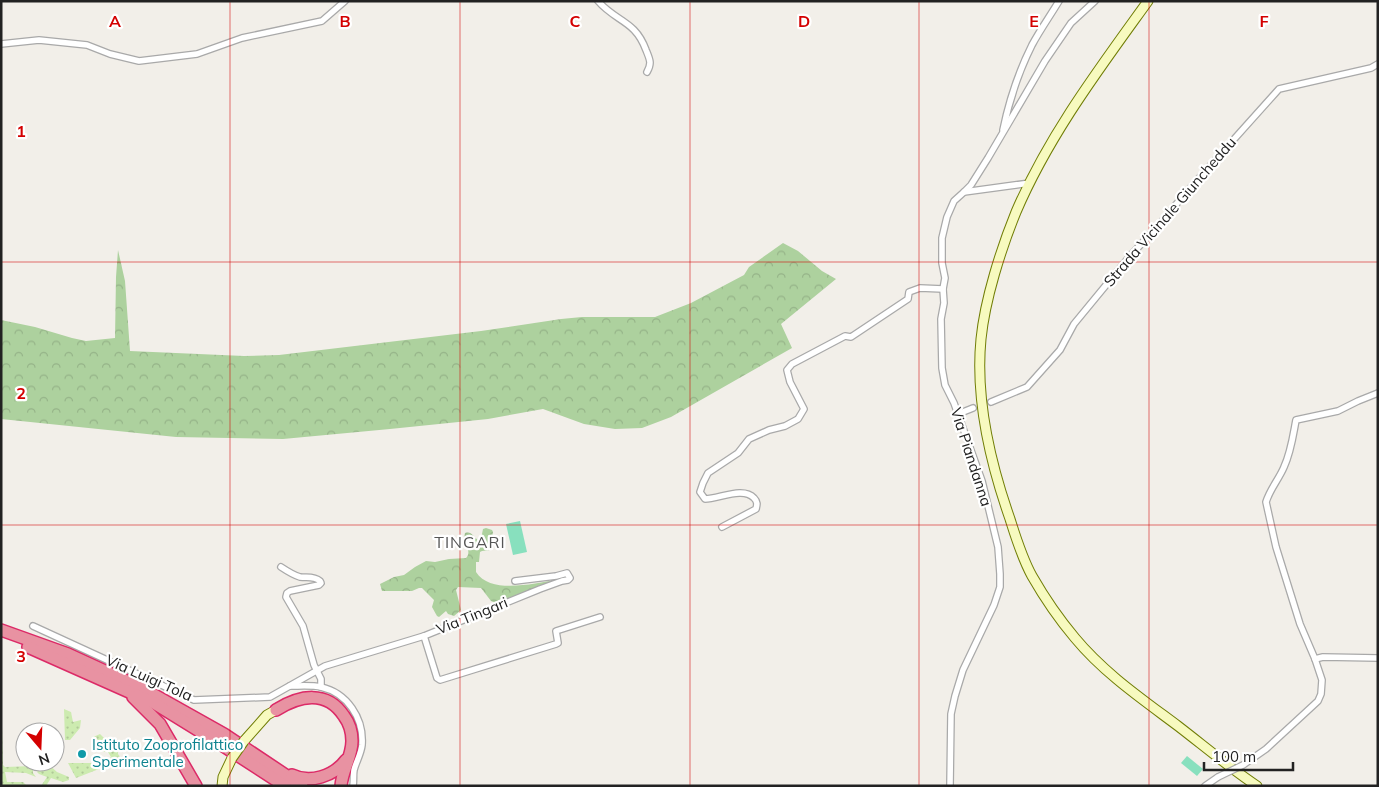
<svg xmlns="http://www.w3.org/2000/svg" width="1379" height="787" viewBox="0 0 1379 787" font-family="Mulish,sans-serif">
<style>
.grass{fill:url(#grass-dots)}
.forest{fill:url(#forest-crowns)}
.pitch{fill:#88e0be}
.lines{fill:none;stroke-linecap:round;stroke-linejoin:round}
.street-casing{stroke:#a9a9a9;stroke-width:8}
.secondary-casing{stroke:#707d05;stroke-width:11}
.highway-casing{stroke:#dc2a67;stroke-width:14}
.street{stroke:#fff;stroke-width:5.5}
.secondary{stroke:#f7fabf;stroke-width:9}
.highway{stroke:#e892a2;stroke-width:11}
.street-bridge-casing{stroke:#a9a9a9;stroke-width:8;stroke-linecap:butt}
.secondary-bridge-casing{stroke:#707d05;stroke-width:11;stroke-linecap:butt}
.street-bridge{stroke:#fff;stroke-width:5.5}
.secondary-bridge{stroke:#f7fabf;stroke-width:9}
.grid{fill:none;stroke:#d40000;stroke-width:1;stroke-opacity:0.55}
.culture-dot{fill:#0f9aa8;stroke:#fff;stroke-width:2}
.labels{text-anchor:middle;stroke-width:4.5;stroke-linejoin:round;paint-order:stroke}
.street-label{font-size:15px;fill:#222;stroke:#fff}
.culture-label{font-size:15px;fill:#0d838f;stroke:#fff;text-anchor:start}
.neighbourhood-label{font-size:16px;letter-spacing:1px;fill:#555;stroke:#fff}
.grid-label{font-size:16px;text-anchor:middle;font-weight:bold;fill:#d40000;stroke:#fff;stroke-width:4.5;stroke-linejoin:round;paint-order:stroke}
</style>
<defs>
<pattern id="grass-dots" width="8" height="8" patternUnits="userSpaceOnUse" patternTransform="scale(1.25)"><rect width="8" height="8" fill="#cdebb0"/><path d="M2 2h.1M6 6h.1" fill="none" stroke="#b0c997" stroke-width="1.8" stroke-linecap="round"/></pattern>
<pattern id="forest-crowns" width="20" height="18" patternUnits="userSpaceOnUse" patternTransform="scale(1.25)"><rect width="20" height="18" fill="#add19e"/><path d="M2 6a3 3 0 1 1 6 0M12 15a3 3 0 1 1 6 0" fill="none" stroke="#95b388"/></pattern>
</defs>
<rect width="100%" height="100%" fill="#f2efe9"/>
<g class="grass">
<path d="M 64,709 L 71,712 L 73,722 L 81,720 L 80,728 L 70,740 L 65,740 Z"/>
<path d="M 2,727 L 3,765 L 5,767 L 33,766 L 33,773 L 36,777 L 26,773 L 5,772 L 7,782 L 23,782 L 27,786 L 1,786 Z"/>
<path d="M 100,734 L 118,752 L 118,754 L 121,758 L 112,763 L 110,758 L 111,757 L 108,752 L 104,752 L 104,743 L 99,740 L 91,738 Z"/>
<path d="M 44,762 L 46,762 L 57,772 L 69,777 L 69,780 L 63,782 L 51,778 L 46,786 L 41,786 L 47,777 L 39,774 L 37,772 Z"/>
<path d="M 68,763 L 104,763 L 102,765 L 98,766 L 99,769 L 76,778 Z"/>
</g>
<g class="forest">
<path d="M 783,243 L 798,251 L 822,271 L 836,279 L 781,324 L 792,348 L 671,417 L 642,428 L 615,429 L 584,424 L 543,409 L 488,419 L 390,429 L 283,439 L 176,437 L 1,419 L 1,320 L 35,327 L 72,338 L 86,341 L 115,338 L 116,277 L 118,250 L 125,281 L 130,351 L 244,356 L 279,355 L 481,331 L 561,319 L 582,317 L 655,317 L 691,303 L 744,275 L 749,267 Z"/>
<path d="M 486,528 L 492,530 L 493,532 L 490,550 L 482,551 L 480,552 L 479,562 L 476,562 L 476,572 C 491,595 534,583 557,580 L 498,604 L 491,601 L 481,588 L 458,587 L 456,590 L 461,610 L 454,616 L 448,614 L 446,611 L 439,617 L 437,616 L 432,607 L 434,600 L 422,588 L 419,588 L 412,591 L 382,591 L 380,584 L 394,577 L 404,575 L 415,567 L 426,561 L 435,562 L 449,559 L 466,558 C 473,550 462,543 465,533 C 472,531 473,537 478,540 L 481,539 L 483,529 Z"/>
</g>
<g class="pitch">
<path d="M 520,521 L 527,552 L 513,555 L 506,524 Z"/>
<path d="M 1187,756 L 1203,769 L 1197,776 L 1181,763 Z"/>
</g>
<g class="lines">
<g class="street-casing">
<g id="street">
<path d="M 598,1 C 616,22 635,20 646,50 C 650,60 652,63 647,72"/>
<path d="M 1,44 L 39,40 L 87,45 L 110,54 L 139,61 L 197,54 L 242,38 L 322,21 L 345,1"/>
<path d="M 1003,130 C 1009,101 1019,71 1032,45 C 1040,30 1050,16 1059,1"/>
<path d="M 964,192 L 971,185 L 988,158 L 1045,61 L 1071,23 L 1095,1"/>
<path d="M 991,402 L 1027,387 L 1060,350 L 1074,324 L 1130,256 L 1158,226 L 1184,195 L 1279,89 L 1371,68 L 1378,64"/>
<path d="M 958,414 L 973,408"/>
<path d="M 722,527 L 756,509 C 757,505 758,502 754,498 C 743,486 719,499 705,499 L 700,492 L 703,483 L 708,473 L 738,453 L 749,439 L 769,430 L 785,426 L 798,419 L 804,409 L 790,382 L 787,370 L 792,364 L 845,336 L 851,337 L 908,299 L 909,292 L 920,288 L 943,289"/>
<path d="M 281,567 C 287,571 293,575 300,577 C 307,578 314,576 320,581 L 321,583 L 319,585 L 290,591 L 287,593 L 286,597 L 303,626 L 314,665 L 321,679 L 321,687"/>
<path d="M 33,626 L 194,700 L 270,697 L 325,666 L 424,636 L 540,589 L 562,581 L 568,580 L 570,578 L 567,573 L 556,576 L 515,581"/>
<path d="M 424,636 L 437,678 L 440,680 L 556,644 L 558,643 L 556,631 L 600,617"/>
<path d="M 1315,659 L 1323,657 L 1378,658"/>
<path d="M 290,686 C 300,686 312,685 321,687 C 347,693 364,718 362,745 C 361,754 356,762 354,770 C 353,775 354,781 353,786"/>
<path d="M 1243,765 L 1266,749 L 1318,701 L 1321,694 L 1322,680 L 1315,659 L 1300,624 L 1276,547 L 1266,502 C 1270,489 1279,479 1284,467 C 1291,452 1293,436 1296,420 L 1338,411 L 1358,401 L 1378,393"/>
<path d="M 950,786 L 951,714 L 955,696 L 963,670 L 994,605 L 1000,587 L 1000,574 L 998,547 L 982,481 L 954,403 L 945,385 L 942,368 L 941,319 L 944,303 L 943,289 L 945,278 L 942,263 L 942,238 L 947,217 L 954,201 L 964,192 L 1030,183"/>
<path d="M 1205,786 L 1218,777"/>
</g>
</g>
<g class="secondary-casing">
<g id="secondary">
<path d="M 1148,1 C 1099,69 1049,135 1016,212 C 1001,249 985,299 981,339 C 975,400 990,462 1010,519 C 1016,538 1022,558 1032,576 C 1044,597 1059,619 1075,638 C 1104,673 1142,699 1178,726 C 1204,746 1230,768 1257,786"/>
<path d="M 244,741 L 267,715 L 276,710"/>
<path d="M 222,786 L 223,777 L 232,758"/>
</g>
</g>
<g class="highway-casing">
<g id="highway">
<path d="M 1,630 L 68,654 L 142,688 L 224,734 L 302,786"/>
<path d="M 28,647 L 154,703 L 214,740 L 285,786"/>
<path d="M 133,697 L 160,724 L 196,786"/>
<path d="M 276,710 C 300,695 327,690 344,716 C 350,724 352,732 352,741 C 352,757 342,770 341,786"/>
<path d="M 292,775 C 310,784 334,776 346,760"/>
</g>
</g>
<use href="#street" class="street"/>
<use href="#secondary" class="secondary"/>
<use href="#highway" class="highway"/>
<g class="street-bridge-casing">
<path id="street-bridge" d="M 1218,777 L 1243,765"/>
</g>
<g class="secondary-bridge-casing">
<path id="secondary-bridge" d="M 232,758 L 244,741"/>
</g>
<use href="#street-bridge" class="street-bridge"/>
<use href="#secondary-bridge" class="secondary-bridge"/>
</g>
<path class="grid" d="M 230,1 L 230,786M 460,1 L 460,786M 690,1 L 690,786M 919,1 L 919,786M 1149,1 L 1149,786M 1,262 L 1378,262M 1,525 L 1378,525"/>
<circle class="culture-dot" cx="82" cy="754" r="5"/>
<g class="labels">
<g class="street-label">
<text transform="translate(1170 212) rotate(-49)" y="5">Strada Vicinale Giuncheddu</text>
<text transform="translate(971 457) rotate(72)" y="5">Via Piandanna</text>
<text transform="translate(472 616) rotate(-22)" y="5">Via Tingari</text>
<text transform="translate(149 678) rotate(24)" y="5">Via Luigi Tola</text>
</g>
<g class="culture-label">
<text x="92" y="750">Istituto Zooprofilattico<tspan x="92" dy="17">Sperimentale</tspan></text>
</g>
<g class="neighbourhood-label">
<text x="470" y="548">TINGARI</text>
</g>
</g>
<g class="grid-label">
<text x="115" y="27">A</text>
<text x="345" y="27">B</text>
<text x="575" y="27">C</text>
<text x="804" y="27">D</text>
<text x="1034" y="27">E</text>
<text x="1264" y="27">F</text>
<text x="21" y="137">1</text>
<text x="21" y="399">2</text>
<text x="21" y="662">3</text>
</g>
<rect width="1379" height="787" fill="none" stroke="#222222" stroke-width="5"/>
<g transform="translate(40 747) rotate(161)"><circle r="24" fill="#ffffff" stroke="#a7a7a7"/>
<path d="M0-4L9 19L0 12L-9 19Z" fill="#d40000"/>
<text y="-8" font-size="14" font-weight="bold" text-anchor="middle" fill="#222222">N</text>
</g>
<path d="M1204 762v8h89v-8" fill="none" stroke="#222222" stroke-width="2.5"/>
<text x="1212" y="762" font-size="15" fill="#222222" stroke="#ffffff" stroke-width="4" paint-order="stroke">100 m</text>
</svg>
